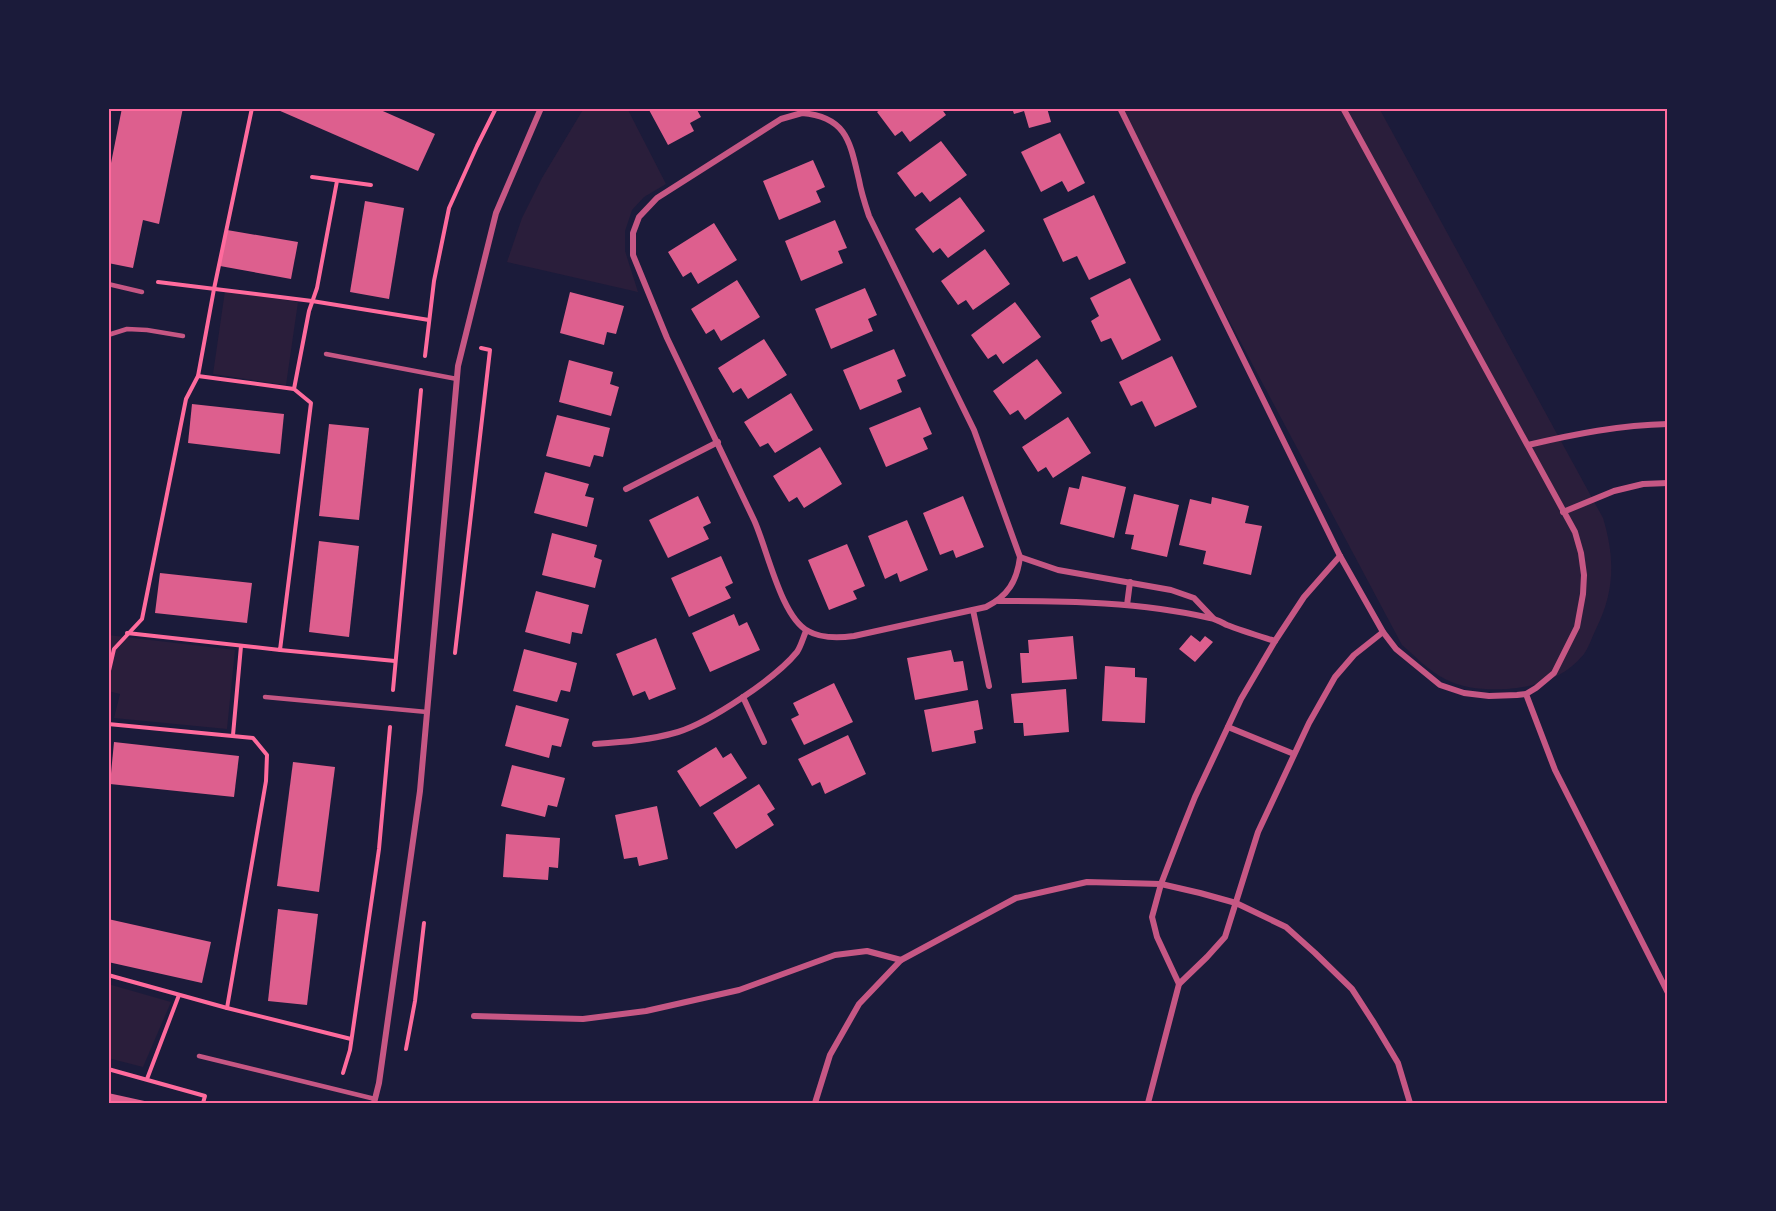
<svg xmlns="http://www.w3.org/2000/svg" width="1776" height="1211" viewBox="0 0 1776 1211" font-family="Literata,serif">
<style>
.green{fill:#2a1e3b}
.building{fill:#dd5f8e}
.lines{fill:none;stroke-linecap:round;stroke-linejoin:round}
.path{stroke:#ff6b9d;stroke-width:4}
.service{stroke:#c65784;stroke-width:4.5}
.minor{stroke:#c65784;stroke-width:6}
.neatline{fill:none;stroke:#ff6b9d;stroke-width:2}
</style>
<rect width="100%" height="100%" fill="#1b1b3a"/>
<g class="green">
<path d="M 584,108 L 627,108 L 666,184 L 644,197 L 632,210 L 625,231 L 625,251 L 638,292 L 507,262 L 522,218 L 542,178 Z"/>
<path d="M 1116,108 L 1379,108 L 1603,518 C 1615,558 1615,591 1596,629 C 1592,637 1589,647 1584,654 C 1566,677 1536,687 1507,689 C 1486,690 1464,689 1445,679 C 1429,671 1415,656 1402,645 Z"/>
<path d="M 225,291 L 298,302 L 286,385 L 213,374 Z"/>
<path d="M 108,635 L 235,650 L 227,729 L 114,718 L 120,694 L 108,691 Z"/>
<path d="M 108,984 L 171,1002 L 143,1067 L 108,1058 Z"/>
</g>
<g class="building">
<path d="M 122,108 L 183,108 L 159,224 L 143,220 L 133,268 L 108,263 L 108,178 Z"/>
<path d="M 279,108 L 376,108 L 435,134 L 418,171 L 278,110 Z"/>
<path d="M 648,108 L 696,108 L 701,117 L 690,123 L 694,131 L 668,145 Z"/>
<path d="M 883,108 L 941,108 L 946,115 L 910,142 L 902,131 L 895,136 L 877,112 Z"/>
<path d="M 1012,108 L 1047,108 L 1051,122 L 1029,128 L 1024,111 L 1014,114 Z"/>
<path d="M 1060,133 L 1085,183 L 1068,192 L 1062,181 L 1041,192 L 1021,152 Z"/>
<path d="M 941,141 L 967,175 L 930,202 L 922,192 L 915,197 L 897,173 Z"/>
<path d="M 813,160 L 825,187 L 816,191 L 821,202 L 779,220 L 763,181 Z"/>
<path d="M 1094,195 L 1126,263 L 1089,280 L 1077,256 L 1063,262 L 1043,219 Z"/>
<path d="M 960,197 L 985,231 L 948,258 L 940,248 L 933,253 L 915,229 Z"/>
<path d="M 365,201 L 404,208 L 389,299 L 350,292 Z"/>
<path d="M 835,220 L 847,248 L 838,251 L 843,263 L 801,281 L 785,241 Z"/>
<path d="M 714,223 L 737,260 L 698,284 L 691,272 L 683,277 L 668,252 Z"/>
<path d="M 227,230 L 298,242 L 291,279 L 220,266 Z"/>
<path d="M 985,249 L 1010,284 L 973,310 L 966,300 L 958,305 L 941,281 Z"/>
<path d="M 1130,278 L 1161,340 L 1122,360 L 1111,338 L 1101,342 L 1091,321 L 1099,316 L 1090,298 Z"/>
<path d="M 737,280 L 760,317 L 721,341 L 714,329 L 706,334 L 691,309 Z"/>
<path d="M 865,288 L 877,315 L 868,319 L 873,331 L 831,349 L 815,309 Z"/>
<path d="M 570,292 L 624,306 L 616,334 L 607,332 L 604,345 L 560,333 Z"/>
<path d="M 1015,302 L 1041,337 L 1003,364 L 996,354 L 988,359 L 971,335 Z"/>
<path d="M 764,339 L 787,375 L 748,399 L 741,388 L 733,393 L 718,368 Z"/>
<path d="M 894,349 L 906,376 L 897,380 L 902,392 L 860,410 L 843,370 Z"/>
<path d="M 1172,356 L 1197,407 L 1155,427 L 1142,401 L 1131,406 L 1119,382 Z"/>
<path d="M 1037,359 L 1062,393 L 1025,420 L 1018,410 L 1010,415 L 993,391 Z"/>
<path d="M 569,360 L 613,372 L 610,384 L 619,387 L 611,416 L 559,402 Z"/>
<path d="M 791,393 L 813,430 L 775,453 L 768,443 L 760,447 L 744,422 Z"/>
<path d="M 192,404 L 284,414 L 280,454 L 188,443 Z"/>
<path d="M 920,407 L 932,434 L 923,438 L 928,449 L 886,467 L 869,428 Z"/>
<path d="M 557,415 L 610,428 L 603,457 L 594,455 L 590,467 L 546,456 Z"/>
<path d="M 1068,417 L 1091,453 L 1053,478 L 1046,467 L 1038,472 L 1022,447 Z"/>
<path d="M 329,424 L 369,428 L 359,520 L 319,516 Z"/>
<path d="M 820,447 L 842,484 L 804,508 L 797,497 L 789,502 L 773,476 Z"/>
<path d="M 545,472 L 589,484 L 585,496 L 594,498 L 587,527 L 534,513 Z"/>
<path d="M 1082,476 L 1126,487 L 1114,538 L 1060,524 L 1069,487 L 1079,489 Z"/>
<path d="M 1134,494 L 1179,505 L 1167,557 L 1131,549 L 1134,535 L 1125,534 Z"/>
<path d="M 698,496 L 711,523 L 703,527 L 709,539 L 668,558 L 649,520 Z"/>
<path d="M 963,496 L 984,547 L 956,558 L 953,550 L 940,555 L 923,513 Z"/>
<path d="M 1212,497 L 1249,506 L 1245,523 L 1262,526 L 1251,575 L 1203,564 L 1206,551 L 1179,545 L 1190,499 L 1211,504 Z"/>
<path d="M 907,520 L 928,570 L 900,582 L 897,573 L 885,579 L 868,536 Z"/>
<path d="M 552,533 L 597,545 L 594,557 L 602,560 L 595,588 L 542,575 Z"/>
<path d="M 319,541 L 359,546 L 349,637 L 309,632 Z"/>
<path d="M 847,544 L 865,586 L 853,591 L 857,599 L 829,610 L 808,560 Z"/>
<path d="M 721,556 L 733,583 L 725,587 L 731,598 L 689,617 L 671,578 Z"/>
<path d="M 160,573 L 252,583 L 247,623 L 155,613 Z"/>
<path d="M 536,591 L 589,605 L 582,634 L 572,632 L 570,644 L 525,632 Z"/>
<path d="M 734,614 L 739,626 L 747,622 L 760,650 L 710,672 L 692,633 Z"/>
<path d="M 1191,635 L 1200,642 L 1205,636 L 1213,642 L 1195,662 L 1179,649 Z"/>
<path d="M 1073,636 L 1077,679 L 1022,683 L 1020,653 L 1029,653 L 1028,640 Z"/>
<path d="M 656,638 L 676,689 L 649,700 L 645,691 L 633,696 L 616,654 Z"/>
<path d="M 524,649 L 577,663 L 570,692 L 561,690 L 557,702 L 513,691 Z"/>
<path d="M 951,650 L 954,662 L 963,661 L 968,690 L 915,700 L 907,658 Z"/>
<path d="M 1105,666 L 1135,668 L 1135,677 L 1147,678 L 1145,723 L 1102,721 Z"/>
<path d="M 834,683 L 853,722 L 804,745 L 791,719 L 799,715 L 793,703 Z"/>
<path d="M 1066,689 L 1069,732 L 1024,736 L 1023,723 L 1014,723 L 1011,694 Z"/>
<path d="M 978,700 L 983,729 L 974,731 L 976,743 L 932,752 L 924,710 Z"/>
<path d="M 516,705 L 569,719 L 561,747 L 552,745 L 549,758 L 505,746 Z"/>
<path d="M 848,735 L 866,774 L 825,794 L 820,782 L 812,786 L 798,759 Z"/>
<path d="M 114,742 L 239,756 L 234,797 L 110,784 Z"/>
<path d="M 716,747 L 723,758 L 731,753 L 747,778 L 700,807 L 677,771 Z"/>
<path d="M 293,762 L 335,767 L 319,892 L 277,886 Z"/>
<path d="M 512,765 L 565,778 L 557,807 L 548,805 L 545,817 L 501,806 Z"/>
<path d="M 759,784 L 775,809 L 767,814 L 774,825 L 736,849 L 713,813 Z"/>
<path d="M 657,806 L 668,859 L 639,866 L 637,857 L 624,859 L 615,815 Z"/>
<path d="M 506,834 L 560,838 L 558,868 L 549,867 L 548,880 L 503,877 Z"/>
<path d="M 278,909 L 318,914 L 307,1005 L 268,1001 Z"/>
<path d="M 108,919 L 211,942 L 202,983 L 108,962 Z"/>
<path d="M 108,1093 L 149,1102 L 149,1103 L 108,1103 Z"/>
</g>
<g class="lines">
<g class="path">
<path d="M 312,177 L 371,185"/>
<path d="M 158,282 L 312,301 L 429,320"/>
<path d="M 425,356 L 434,281 L 449,208 L 477,146 L 496,108"/>
<path d="M 198,376 L 294,389"/>
<path d="M 127,633 L 280,650 L 311,403 L 294,389 L 309,311 L 317,288 L 337,181"/>
<path d="M 280,650 L 395,661"/>
<path d="M 455,653 L 490,350 L 481,348"/>
<path d="M 108,675 L 114,649 L 142,619 L 186,399 L 198,376 L 214,289 L 252,108"/>
<path d="M 393,690 L 421,390"/>
<path d="M 108,724 L 253,738 L 267,755 L 266,781 L 227,1008"/>
<path d="M 233,735 L 241,646"/>
<path d="M 108,975 L 227,1008 L 351,1039"/>
<path d="M 406,1049 L 415,1001 L 424,923"/>
<path d="M 108,1069 L 205,1096 L 203,1103"/>
<path d="M 343,1073 L 350,1050 L 379,849 L 390,727"/>
<path d="M 147,1079 L 179,995"/>
</g>
<g class="service">
<path d="M 108,284 L 142,292"/>
<path d="M 108,335 L 127,329 L 147,330 L 183,336"/>
<path d="M 326,354 L 457,379"/>
<path d="M 265,697 L 427,712"/>
<path d="M 199,1056 L 375,1099"/>
</g>
<g class="minor">
<path d="M 1120,108 L 1340,556 L 1383,632 L 1396,649 L 1440,685 L 1464,693 L 1489,696 L 1517,695 L 1526,694 L 1536,688 L 1554,673 L 1577,627 L 1583,594 L 1584,575 L 1581,553 L 1575,532 L 1343,108"/>
<path d="M 802,113 C 847,117 850,142 859,180 C 861,192 865,204 869,216 L 974,430 L 1020,557 C 1017,581 1008,596 986,607 L 854,636 C 839,638 822,639 808,631 C 781,617 767,548 754,520 L 667,338 L 633,255 L 633,233 L 639,217 L 657,198 L 781,119 Z"/>
<path d="M 1528,445 C 1575,434 1620,425 1668,424"/>
<path d="M 626,489 L 718,442"/>
<path d="M 1563,512 L 1614,491 L 1643,484 L 1668,483"/>
<path d="M 1020,557 L 1058,570 L 1171,590 L 1194,598 L 1213,618"/>
<path d="M 998,601 C 1068,601 1141,602 1210,618 C 1216,619 1221,622 1227,625 C 1242,631 1259,636 1275,641"/>
<path d="M 1127,605 L 1130,582"/>
<path d="M 973,610 L 989,686"/>
<path d="M 1526,694 L 1555,770 L 1668,993"/>
<path d="M 743,697 L 764,742"/>
<path d="M 1228,727 L 1294,754"/>
<path d="M 595,744 C 623,742 651,740 678,732 C 710,722 776,678 797,652 C 801,646 803,638 806,631"/>
<path d="M 1179,984 L 1157,937 L 1152,917 L 1161,884 L 1181,832 L 1195,797 L 1241,699 L 1275,641 L 1304,597 L 1340,556"/>
<path d="M 474,1016 L 583,1019 L 646,1011 L 739,990 L 835,955 L 867,951 L 901,960"/>
<path d="M 374,1103 L 379,1083 L 420,791 L 458,366 L 496,213 L 541,108"/>
<path d="M 815,1103 L 830,1055 L 859,1004 L 901,960 L 1016,898 L 1087,882 L 1161,884 L 1200,893 L 1236,903 L 1286,927 L 1315,953 L 1352,989 L 1374,1023 L 1398,1063 L 1410,1103"/>
<path d="M 1148,1103 L 1179,984 L 1207,957 L 1225,937 L 1258,832 L 1309,723 L 1335,677 L 1354,655 L 1383,632"/>
</g>
</g>
<rect width="1776" height="1211" fill="none" stroke="#1b1b3a" stroke-width="219"/>
<rect x="110" y="110" width="1556" height="992" class="neatline"/>
</svg>
